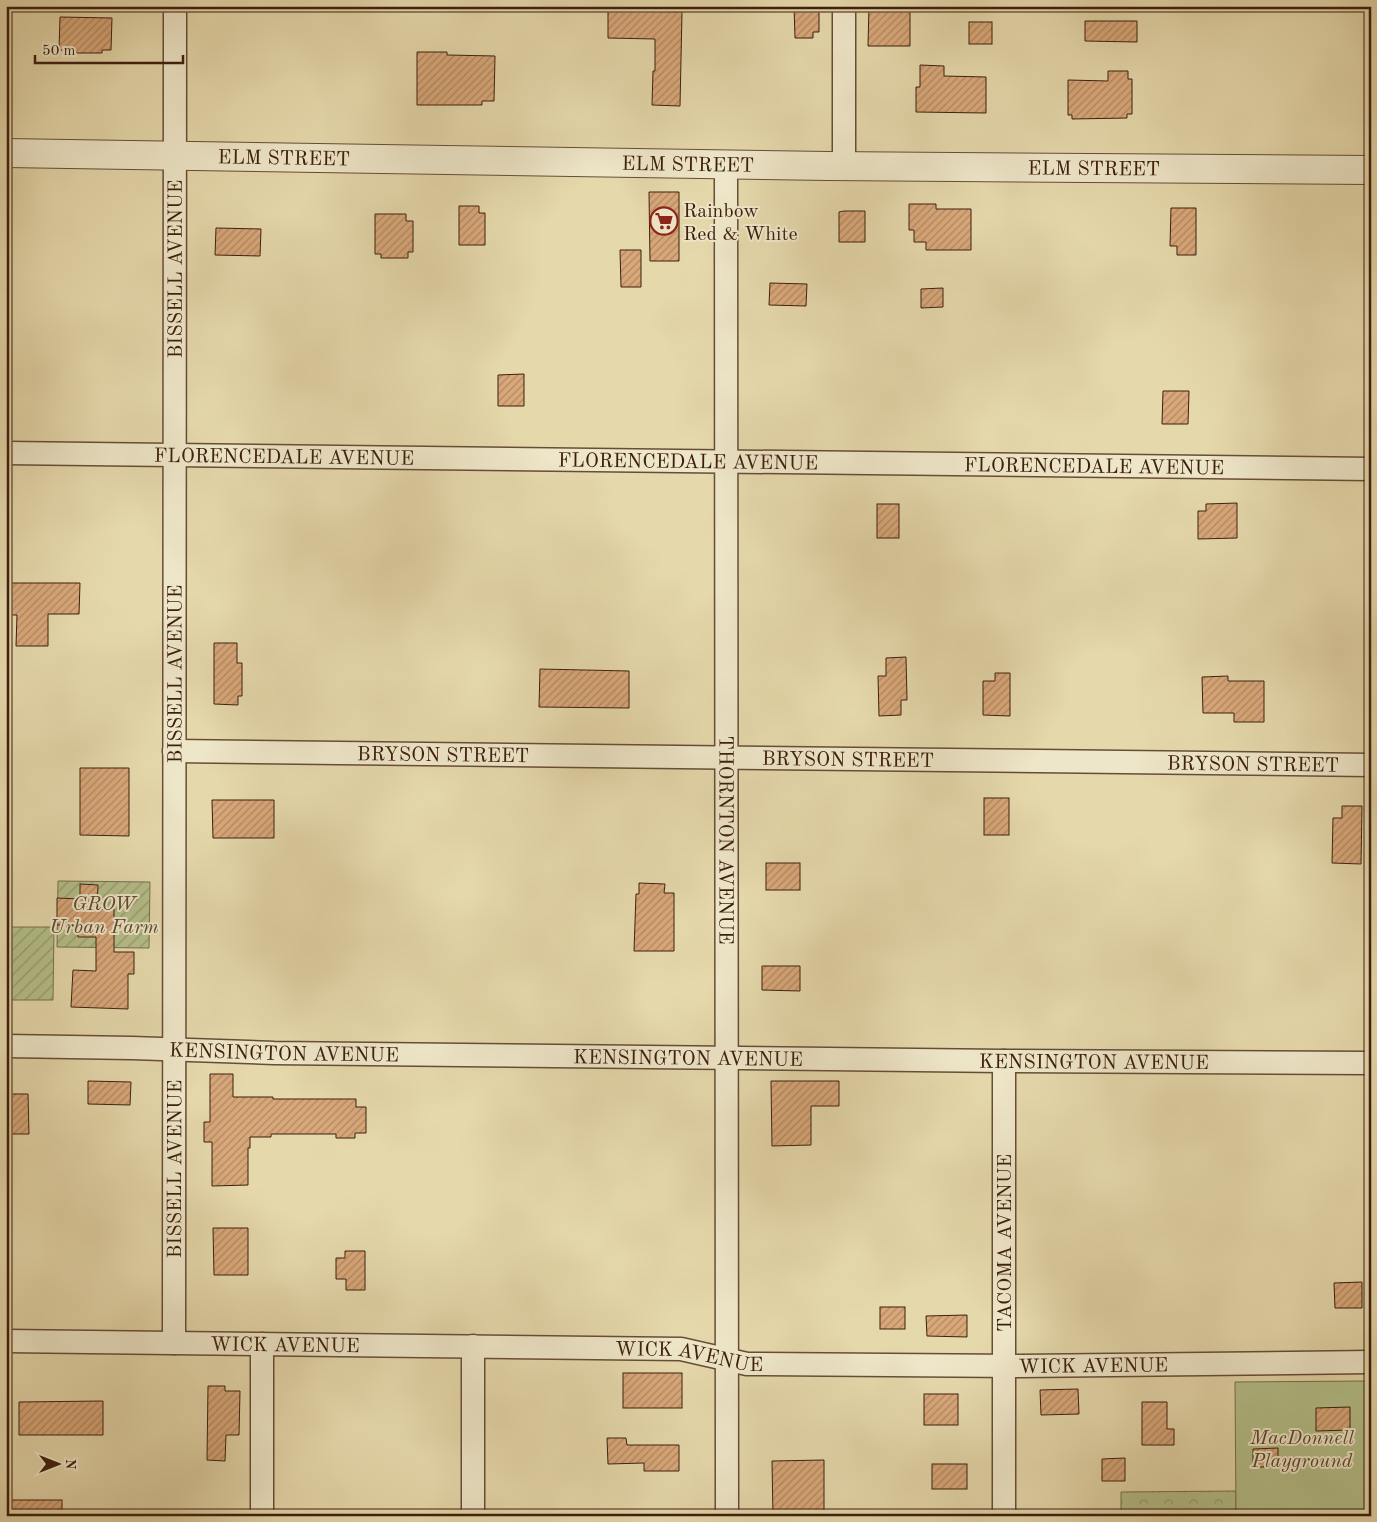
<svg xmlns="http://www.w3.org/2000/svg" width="1377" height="1522" viewBox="0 0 1377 1522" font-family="'Old Standard TT',serif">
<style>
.forest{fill:url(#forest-crowns);stroke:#786f4c}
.park{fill:#b4bf8a;stroke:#786f4c}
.garden{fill:url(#garden-furrows);stroke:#786f4c}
.building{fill:url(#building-hatch);stroke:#3d1f0f}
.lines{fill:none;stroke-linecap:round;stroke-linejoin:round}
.minor-casing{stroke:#674d36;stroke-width:25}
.tertiary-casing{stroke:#674d36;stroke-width:30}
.minor{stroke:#eee6c8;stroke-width:22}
.tertiary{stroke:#eee6c8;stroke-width:28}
.labels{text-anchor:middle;stroke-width:4;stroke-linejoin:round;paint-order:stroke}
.street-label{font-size:20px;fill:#3d1f0f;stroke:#eee6c8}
.poi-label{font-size:20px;fill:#3d1f0f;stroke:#eee6c8;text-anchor:start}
.park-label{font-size:20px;font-style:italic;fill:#5b472e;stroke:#eee6c8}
</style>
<defs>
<pattern id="forest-crowns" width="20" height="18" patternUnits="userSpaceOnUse" patternTransform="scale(1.25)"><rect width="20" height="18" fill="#b4bf8a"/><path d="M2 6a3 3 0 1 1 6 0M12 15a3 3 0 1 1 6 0" fill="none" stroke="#949b6f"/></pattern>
<pattern id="garden-furrows" width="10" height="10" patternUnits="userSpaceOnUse" patternTransform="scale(1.25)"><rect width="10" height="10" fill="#b4bf8a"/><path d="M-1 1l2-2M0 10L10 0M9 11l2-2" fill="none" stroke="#949b6f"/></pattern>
<pattern id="building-hatch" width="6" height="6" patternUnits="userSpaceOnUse" patternTransform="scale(1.25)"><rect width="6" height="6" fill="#d9a87a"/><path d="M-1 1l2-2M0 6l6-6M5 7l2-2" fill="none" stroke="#b18862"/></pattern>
</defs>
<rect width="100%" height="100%" fill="#e5d8ab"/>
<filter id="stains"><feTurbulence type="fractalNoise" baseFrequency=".004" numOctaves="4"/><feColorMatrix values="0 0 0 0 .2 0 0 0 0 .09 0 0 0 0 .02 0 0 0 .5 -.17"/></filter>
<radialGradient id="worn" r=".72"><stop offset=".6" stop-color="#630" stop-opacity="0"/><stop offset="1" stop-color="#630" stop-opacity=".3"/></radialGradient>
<path class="forest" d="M 1236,1491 L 1236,1516 L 1121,1516 L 1121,1492 Z"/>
<path class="park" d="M 1367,1381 L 1368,1516 L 1236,1516 L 1235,1382 Z"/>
<g class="garden">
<path d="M 58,881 L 150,882 L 149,948 L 57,947 Z"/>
<path d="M 6,927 L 54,927 L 53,1000 L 6,1000 Z"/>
</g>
<g class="building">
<path d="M 794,6 L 819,6 L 819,32 L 813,32 L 813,38 L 795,38 Z"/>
<path d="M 869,6 L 910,6 L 910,46 L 868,46 Z"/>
<path d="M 608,11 L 682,12 L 680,106 L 652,105 L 653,71 L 655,71 L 655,39 L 608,38 Z"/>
<path d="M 60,17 L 112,18 L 111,50 L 102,50 L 102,53 L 70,53 L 70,50 L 59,50 Z"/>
<path d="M 1085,21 L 1137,21 L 1137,42 L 1085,41 Z"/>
<rect x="969" y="22" width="23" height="22"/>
<path d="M 417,52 L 447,52 L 447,55 L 495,56 L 494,101 L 482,101 L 482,105 L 417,105 Z"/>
<path d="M 920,65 L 944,66 L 944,76 L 986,77 L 986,113 L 916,112 L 916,87 L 920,87 Z"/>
<path d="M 1108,71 L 1128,71 L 1128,79 L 1132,79 L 1132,114 L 1127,114 L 1127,118 L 1072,119 L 1072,115 L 1068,115 L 1068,80 L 1108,81 Z"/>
<path d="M 649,192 L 679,192 L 679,261 L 650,261 Z"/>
<path d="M 909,204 L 936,204 L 936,209 L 971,209 L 971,250 L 926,250 L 926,242 L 914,242 L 914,230 L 909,230 Z"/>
<path d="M 459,206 L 479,206 L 479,213 L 485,213 L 485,245 L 459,245 Z"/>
<path d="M 1171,208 L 1196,208 L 1196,255 L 1177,255 L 1177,246 L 1170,246 Z"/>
<path d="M 844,211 L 865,211 L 865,242 L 839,242 L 839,212 Z"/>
<path d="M 375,214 L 406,214 L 406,221 L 413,221 L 413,252 L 408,252 L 408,258 L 381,258 L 381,254 L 375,254 Z"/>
<path d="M 216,228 L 261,229 L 260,256 L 215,255 Z"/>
<path d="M 620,250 L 641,250 L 641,287 L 621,287 Z"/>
<path d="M 770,283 L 807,284 L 806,306 L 769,305 Z"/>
<path d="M 943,288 L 943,307 L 921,308 L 921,289 Z"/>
<path d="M 524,374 L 524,406 L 498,406 L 498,375 Z"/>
<path d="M 1163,391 L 1189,391 L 1188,424 L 1162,424 Z"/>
<path d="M 1237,503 L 1237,538 L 1198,539 L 1198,511 L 1206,511 L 1206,504 Z"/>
<rect x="877" y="504" width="22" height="34"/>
<path d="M 6,583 L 80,583 L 79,614 L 48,614 L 48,646 L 16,646 L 17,615 L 6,615 Z"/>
<path d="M 214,643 L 237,643 L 237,663 L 242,663 L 242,696 L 238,696 L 238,705 L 214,704 Z"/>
<path d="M 906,657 L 907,700 L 901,700 L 901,715 L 879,716 L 878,676 L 886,676 L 886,658 Z"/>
<path d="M 540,669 L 629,671 L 629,708 L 539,707 Z"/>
<path d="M 995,673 L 1010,673 L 1010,716 L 983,715 L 983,681 L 995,681 Z"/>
<path d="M 1228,676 L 1228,681 L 1264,681 L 1264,722 L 1234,722 L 1234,713 L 1203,713 L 1202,677 Z"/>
<path d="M 80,768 L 129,768 L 129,836 L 80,835 Z"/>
<rect x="984" y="798" width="25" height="37"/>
<path d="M 212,800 L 274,800 L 274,838 L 213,838 Z"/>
<path d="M 1342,806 L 1362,806 L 1361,864 L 1332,863 L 1333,818 L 1342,818 Z"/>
<rect x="766" y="863" width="34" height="27"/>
<path d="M 639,883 L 665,884 L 664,893 L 674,893 L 674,951 L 634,951 L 636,894 L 639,894 Z"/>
<path d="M 80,884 L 98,885 L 97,909 L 114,909 L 114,952 L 134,952 L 134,974 L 128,974 L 128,1009 L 71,1007 L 73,970 L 96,971 L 96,937 L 78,937 L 78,925 L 57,925 L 57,898 L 80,899 Z"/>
<path d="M 762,966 L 800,966 L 800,991 L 762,990 Z"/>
<path d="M 210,1074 L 233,1074 L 233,1097 L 273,1097 L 273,1099 L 356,1099 L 356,1107 L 366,1107 L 366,1133 L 355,1133 L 355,1138 L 336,1138 L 336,1134 L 271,1134 L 271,1137 L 250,1137 L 250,1148 L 248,1148 L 248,1185 L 212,1186 L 212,1142 L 204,1142 L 204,1122 L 210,1122 Z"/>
<path d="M 88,1081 L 131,1082 L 130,1105 L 88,1104 Z"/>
<path d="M 771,1081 L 839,1081 L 839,1106 L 811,1106 L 811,1145 L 772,1146 Z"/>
<path d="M 8,1094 L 28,1094 L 29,1134 L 11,1134 L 11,1130 L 6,1130 L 6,1104 L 8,1104 Z"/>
<path d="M 213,1228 L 248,1228 L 248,1275 L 214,1275 Z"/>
<path d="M 345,1251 L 365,1251 L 365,1290 L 346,1290 L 346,1279 L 336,1279 L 336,1258 L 345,1258 Z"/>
<path d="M 1362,1282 L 1362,1308 L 1335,1308 L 1334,1283 Z"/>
<rect x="880" y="1307" width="25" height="22"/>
<path d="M 967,1315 L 967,1337 L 927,1336 L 926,1316 Z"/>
<rect x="623" y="1373" width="59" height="35"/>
<path d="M 208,1386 L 225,1386 L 225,1391 L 240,1391 L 239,1435 L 226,1435 L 225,1461 L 207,1460 Z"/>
<path d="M 1078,1389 L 1079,1414 L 1041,1415 L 1040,1390 Z"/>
<rect x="924" y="1394" width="34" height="31"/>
<path d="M 103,1401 L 103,1435 L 19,1435 L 19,1402 Z"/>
<path d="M 1142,1402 L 1167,1402 L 1167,1429 L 1174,1429 L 1174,1445 L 1142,1445 Z"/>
<path d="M 1350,1407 L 1350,1430 L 1316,1431 L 1316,1408 Z"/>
<path d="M 607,1438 L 626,1438 L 627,1445 L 679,1445 L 679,1471 L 644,1471 L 644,1463 L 608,1464 Z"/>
<path d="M 1278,1448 L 1278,1467 L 1253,1467 L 1253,1449 Z"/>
<path d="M 1125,1458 L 1125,1481 L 1102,1481 L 1102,1459 Z"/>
<path d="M 824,1460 L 824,1516 L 773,1516 L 772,1461 Z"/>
<rect x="932" y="1464" width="35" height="25"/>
<rect x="6" y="1500" width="56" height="16"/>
</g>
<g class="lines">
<g class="minor-casing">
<g id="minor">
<path d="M 844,6 L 844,166"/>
<path id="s1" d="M 726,165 L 727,1516"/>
<path id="s2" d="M 6,453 L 1371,469"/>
<path id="s3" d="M 174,751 L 1371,765"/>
<path id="s4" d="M 6,1046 L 132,1048 L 274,1053 L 1004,1061 L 1371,1063"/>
<path d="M 1004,1061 L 1004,1516"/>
<path id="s5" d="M 6,1341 L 681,1349 L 747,1364 L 1021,1366 L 1371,1362"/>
<path id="s6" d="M 174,1343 L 175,6"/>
<path d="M 262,1344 L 262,1516"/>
<path d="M 473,1516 L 473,1346"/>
</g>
</g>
<g class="tertiary-casing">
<g id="tertiary">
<path id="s7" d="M 6,153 L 828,166 L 1371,170"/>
</g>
</g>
<use href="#minor" class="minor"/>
<use href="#tertiary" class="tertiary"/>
</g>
<defs>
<g id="supermarket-ring" transform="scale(1.4375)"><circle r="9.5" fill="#eee6c8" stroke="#8f2418" stroke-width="1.5"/><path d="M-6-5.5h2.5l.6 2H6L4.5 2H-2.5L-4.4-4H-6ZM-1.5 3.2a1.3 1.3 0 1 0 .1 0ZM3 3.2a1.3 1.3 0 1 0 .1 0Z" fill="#8f2418"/></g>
</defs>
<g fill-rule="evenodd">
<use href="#supermarket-ring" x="664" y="221"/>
</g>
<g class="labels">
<g class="street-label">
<text dy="7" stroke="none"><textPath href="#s7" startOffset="278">ELM STREET</textPath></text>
<text dy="7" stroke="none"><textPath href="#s7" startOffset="682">ELM STREET</textPath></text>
<text dy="7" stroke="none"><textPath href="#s7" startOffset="1088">ELM STREET</textPath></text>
<text dy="7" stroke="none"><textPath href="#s6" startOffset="1074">BISSELL AVENUE</textPath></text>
<text dy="7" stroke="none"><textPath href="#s2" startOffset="278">FLORENCEDALE AVENUE</textPath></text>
<text dy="7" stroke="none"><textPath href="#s2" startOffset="682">FLORENCEDALE AVENUE</textPath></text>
<text dy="7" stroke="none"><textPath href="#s2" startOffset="1088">FLORENCEDALE AVENUE</textPath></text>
<text dy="7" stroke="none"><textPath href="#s6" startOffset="669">BISSELL AVENUE</textPath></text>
<text dy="7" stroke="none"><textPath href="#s3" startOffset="269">BRYSON STREET</textPath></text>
<text dy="7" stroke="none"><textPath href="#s3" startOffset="674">BRYSON STREET</textPath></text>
<text dy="7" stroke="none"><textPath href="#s3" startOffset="1079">BRYSON STREET</textPath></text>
<text dy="7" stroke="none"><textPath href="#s1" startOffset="675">THORNTON AVENUE</textPath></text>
<text dy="7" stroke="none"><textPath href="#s4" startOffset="278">KENSINGTON AVENUE</textPath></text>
<text dy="7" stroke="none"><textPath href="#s4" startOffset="682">KENSINGTON AVENUE</textPath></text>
<text dy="7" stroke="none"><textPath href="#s4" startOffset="1088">KENSINGTON AVENUE</textPath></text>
<text dy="7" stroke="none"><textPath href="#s6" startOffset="174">BISSELL AVENUE</textPath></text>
<text transform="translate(1004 1243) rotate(-90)" y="7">TACOMA AVENUE</text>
<text dy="7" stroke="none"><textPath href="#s5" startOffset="279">WICK AVENUE</textPath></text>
<text dy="7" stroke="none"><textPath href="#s5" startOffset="684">WICK AVENUE</textPath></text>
<text dy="7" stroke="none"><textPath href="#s5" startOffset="1089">WICK AVENUE</textPath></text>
</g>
<g class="poi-label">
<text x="683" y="217">Rainbow<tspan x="683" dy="23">Red &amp; White</tspan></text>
</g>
<g class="park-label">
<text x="104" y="910">GROW<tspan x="104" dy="23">Urban Farm</tspan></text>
<text x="1302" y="1444">MacDonnell<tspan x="1302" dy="23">Playground</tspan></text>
</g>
</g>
<rect width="1377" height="1522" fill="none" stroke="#e5d8ab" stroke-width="25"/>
<rect x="8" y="8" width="1362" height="1507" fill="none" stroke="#3d1f0f" stroke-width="2.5"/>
<rect x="12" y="12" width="1352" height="1497" fill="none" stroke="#3d1f0f"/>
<g transform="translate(58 1464) rotate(90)" stroke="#eee6c8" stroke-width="4" paint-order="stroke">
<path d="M0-4L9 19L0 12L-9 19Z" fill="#3d1f0f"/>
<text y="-8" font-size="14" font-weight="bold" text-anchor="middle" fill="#3d1f0f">N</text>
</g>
<path d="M35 55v8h148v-8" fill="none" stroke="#3d1f0f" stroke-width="2.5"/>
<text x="42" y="55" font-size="15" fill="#3d1f0f" stroke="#eee6c8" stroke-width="4" paint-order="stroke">50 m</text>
<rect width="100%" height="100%" filter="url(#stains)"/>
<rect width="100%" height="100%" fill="url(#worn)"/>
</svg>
